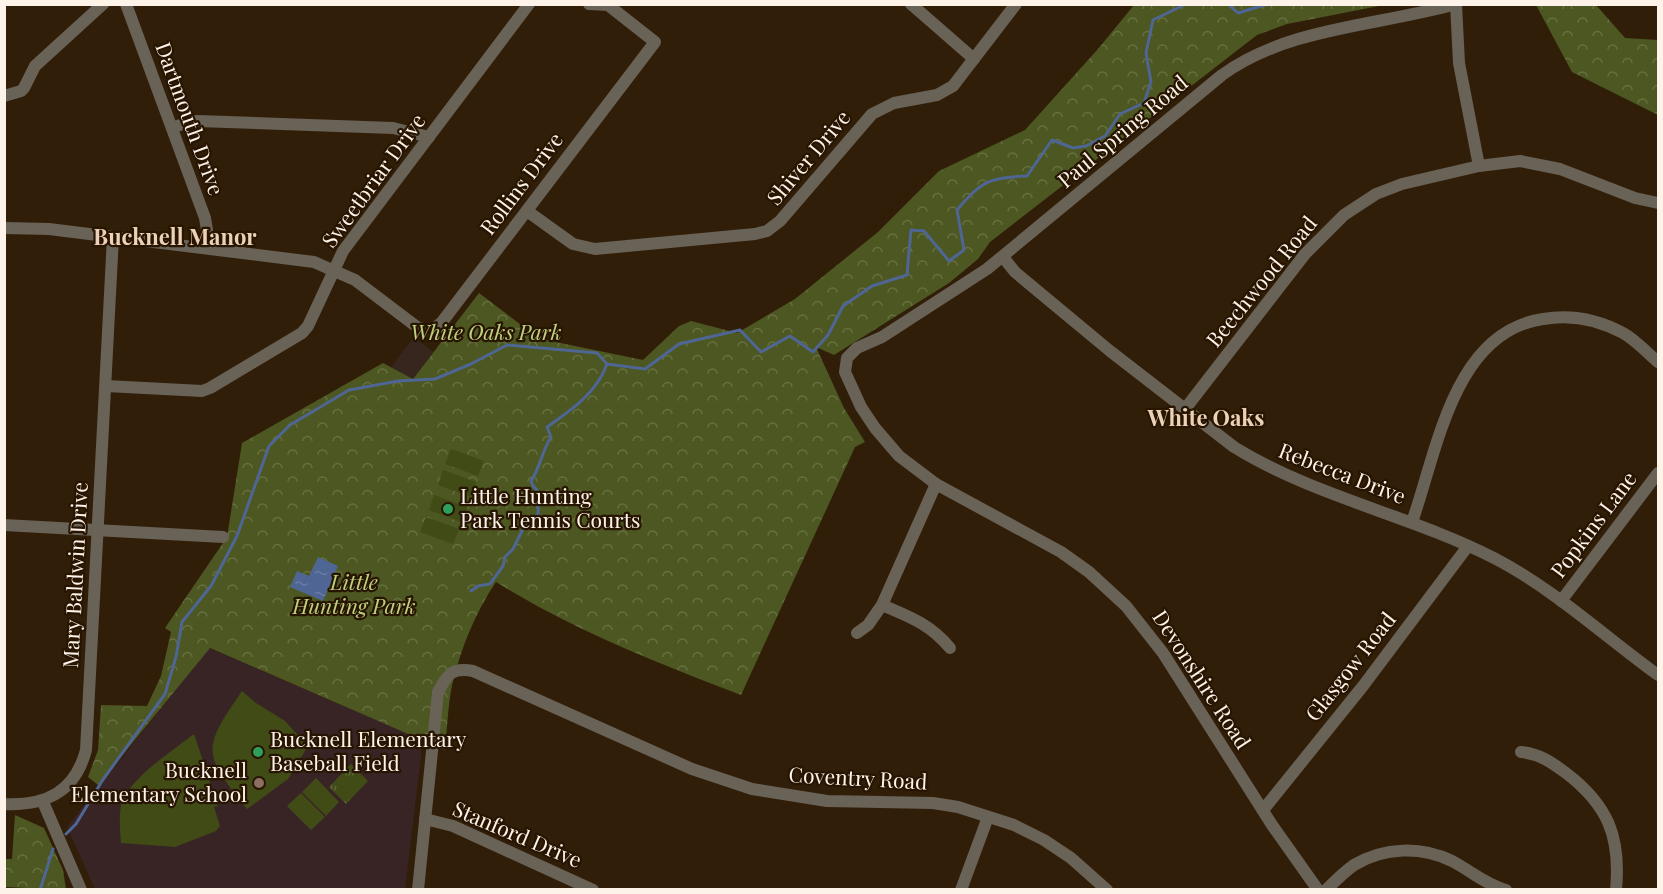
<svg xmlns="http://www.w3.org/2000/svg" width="1663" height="894" viewBox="0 0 1663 894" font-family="'Playfair Display',serif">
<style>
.industrial{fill:#36261d}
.education{fill:#382425}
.grass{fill:url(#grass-tufts)}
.forest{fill:url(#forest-crowns)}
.pitch{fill:#414b16}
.water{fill:url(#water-ripples)}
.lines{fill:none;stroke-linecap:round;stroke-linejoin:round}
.stream{stroke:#4f6694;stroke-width:3}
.minor{stroke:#696256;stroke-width:12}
.leisure-dot{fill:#2e9e5b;stroke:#271501;stroke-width:2}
.education-dot{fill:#8d6e63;stroke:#271501;stroke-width:2}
.labels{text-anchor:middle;stroke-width:4.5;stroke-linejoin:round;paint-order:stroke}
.street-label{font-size:21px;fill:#fef3e9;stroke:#271501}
.park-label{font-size:21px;font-style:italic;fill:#bed17f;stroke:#271501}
.poi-label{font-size:21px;fill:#fef3e9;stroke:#271501;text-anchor:start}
.neighbourhood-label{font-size:22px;font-weight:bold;fill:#ebd1b7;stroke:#271501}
</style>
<defs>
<pattern id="grass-tufts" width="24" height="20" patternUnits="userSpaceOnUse" patternTransform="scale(1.5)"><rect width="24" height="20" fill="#414b16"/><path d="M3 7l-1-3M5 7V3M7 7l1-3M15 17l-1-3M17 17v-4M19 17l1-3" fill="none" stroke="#5e6538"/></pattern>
<pattern id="forest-crowns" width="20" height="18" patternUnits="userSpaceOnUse" patternTransform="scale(1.5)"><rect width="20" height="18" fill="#4c5721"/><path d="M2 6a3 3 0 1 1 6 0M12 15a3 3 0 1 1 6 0" fill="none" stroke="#677041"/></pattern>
<pattern id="water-ripples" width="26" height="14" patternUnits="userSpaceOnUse" patternTransform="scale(1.5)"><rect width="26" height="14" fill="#4f6694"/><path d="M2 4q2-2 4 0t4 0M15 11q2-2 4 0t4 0" fill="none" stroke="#697ca3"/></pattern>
</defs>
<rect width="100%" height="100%" fill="#311e08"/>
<path class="industrial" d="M 414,337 L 433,352 L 413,379 L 391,367 Z"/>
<path class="education" d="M 209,648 L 423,740 L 405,889 L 95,889 L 67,827 Z"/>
<path class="grass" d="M 351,764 L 368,781 L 346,804 L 329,787 Z"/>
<g class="forest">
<path d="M 1134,5 L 1384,5 L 1287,24 L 1257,35 L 990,242 L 978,259 L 949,283 L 834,355 L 816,347 L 844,408 L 865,442 L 855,447 L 741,695 C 657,663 573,630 496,582 C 475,613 461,648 452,685 C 448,706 447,729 445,750 L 210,648 L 98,785 L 88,777 L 98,750 L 101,705 L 147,706 L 161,676 L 171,632 L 165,628 L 227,537 L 242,443 L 383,363 L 413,379 L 479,293 L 542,341 L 546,340 L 643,360 L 679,326 L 691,321 L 737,333 L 795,299 L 878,232 L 939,171 L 1025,130 L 1098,49 Z"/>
<path d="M 1536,5 L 1596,5 L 1625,38 L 1658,40 L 1658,115 L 1572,72 Z"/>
<path d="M 15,815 L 44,828 L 63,870 L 66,889 L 27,890 L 27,888 L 5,887 L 5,859 L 12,859 Z"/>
</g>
<g class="pitch">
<path d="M 451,449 L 484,461 L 478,476 L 445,464 Z"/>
<path d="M 443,470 L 476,482 L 471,497 L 438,485 Z"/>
<path d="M 434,495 L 467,507 L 461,522 L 429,510 Z"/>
<path d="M 426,517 L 459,529 L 453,544 L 420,532 Z"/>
<path d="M 242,691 L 256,703 L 285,721 L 308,746 L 288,779 L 247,809 C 203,754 201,750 242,691 Z"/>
<path d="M 194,734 L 218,806 L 214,807 L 220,826 L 216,831 L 175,847 L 121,843 C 120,831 118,807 124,797 C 138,773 172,751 194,734 Z"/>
<path d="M 316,778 L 339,802 L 326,816 L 302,792 Z"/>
<path d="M 301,793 L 325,817 L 311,830 L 287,806 Z"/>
</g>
<path class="water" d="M 318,557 L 338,566 L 323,601 L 290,587 L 297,571 L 309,576 Z"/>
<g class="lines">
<g class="stream">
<path d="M 1228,4 L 1238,13 L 1268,4"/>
<path d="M 471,591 L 478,586 L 490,584 L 503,566 L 505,557 L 513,549 L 522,531 L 538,514 L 539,492 L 533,486 L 531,481 C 540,468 542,451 551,437 L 547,427 C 570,411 597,393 607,364"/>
<path d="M 66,834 L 76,824 L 102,781 L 165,694 L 176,657 L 182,622 L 211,586 L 237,536 L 269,446 L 290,425 L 349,390 L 398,381 L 435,379 L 471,364 L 507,345 L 597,353 L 607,364 L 645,369 L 679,344 L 740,330 L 761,352 L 790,336 L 813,352 L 828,335 L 843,306 L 872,286 L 907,275 L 911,230 L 924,231 L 949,261 L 964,250 L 957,210 C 981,182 988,177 1027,176 L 1052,140 L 1073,148 L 1086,146 L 1105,136 L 1120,114 L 1144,103 L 1151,82 L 1146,53 L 1153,20 L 1186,4"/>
<path d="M 40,890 L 53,849"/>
</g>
<g class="minor">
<path d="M 126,4 L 205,218 L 207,230 L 207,248"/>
<path d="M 911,4 L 974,59"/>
<path d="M 4,96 L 21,91 L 24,88 L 35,66 L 103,4"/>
<path d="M 172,128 L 188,122 L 198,121 L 393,128 L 429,137"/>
<path d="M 527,211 L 573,244 L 595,249 L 755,234 L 767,231 L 780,221 L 872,114 L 894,103 L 937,95 L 953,86 L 1016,4"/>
<path d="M 4,228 L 49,229 L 314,262 L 355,280 L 417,327 L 426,331 L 434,329 L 442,322 L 655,42 L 608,5 L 589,4"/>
<path d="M 1003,257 L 1015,272 L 1110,351 L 1234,447 C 1315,497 1410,515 1494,558 C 1554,589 1604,636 1658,675"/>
<path d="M 106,386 L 202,391 L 210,388 L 302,333 L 308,326 L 343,251 L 529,4"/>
<path d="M 1185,409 L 1305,254 L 1344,215 L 1376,194 L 1402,184 L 1479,166 L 1520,161 L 1560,169 L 1635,198 L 1658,203"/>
<path d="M 1412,522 C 1437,452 1453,332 1543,319 C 1571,314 1599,320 1623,333 C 1636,340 1647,353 1658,362"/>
<path d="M 4,525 L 223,537"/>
<path d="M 1561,601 L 1658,473"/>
<path d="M 882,605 C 910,617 930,624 950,648"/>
<path d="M 857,633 L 868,625 L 882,605 L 936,484"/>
<path d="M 1521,752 C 1540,754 1551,762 1566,773 C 1608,805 1621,837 1616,890"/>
<path d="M 43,802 L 81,890"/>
<path d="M 4,804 C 46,806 75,792 86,750 L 113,237"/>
<path d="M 1263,810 L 1363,686 L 1468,546"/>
<path d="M 425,819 L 453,826 L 593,890"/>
<path d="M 418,890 L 438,692 C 448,674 452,667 473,671 L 692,769 L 752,789 L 827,801 L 933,803 L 958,807 L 1014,825 L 1044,840 L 1071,858 L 1107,890"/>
<path d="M 961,890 L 988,817"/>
<path d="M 1318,890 L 1272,825 L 1163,653 L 1126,606 L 1089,572 L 1061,552 L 936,484 L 899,456 L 875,428 L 861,407 L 845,372 L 847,358 L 857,348 L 882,337 L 987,269 L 1222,75 C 1288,27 1378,26 1456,4 L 1459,63 L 1479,166"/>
<path d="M 1326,890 C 1335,881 1344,872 1354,865 C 1384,847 1421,846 1452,861 C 1471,871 1485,884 1506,890"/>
</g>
</g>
<g class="leisure-dot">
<circle cx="448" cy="509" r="6"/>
<circle cx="258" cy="752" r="6"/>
</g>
<circle class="education-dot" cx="259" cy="783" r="6"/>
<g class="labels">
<g class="street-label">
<text transform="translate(189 119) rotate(70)" y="7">Dartmouth Drive</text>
<text transform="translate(1123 132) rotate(-40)" y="7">Paul Spring Road</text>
<text transform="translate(809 158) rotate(-50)" y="7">Shiver Drive</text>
<text transform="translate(374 181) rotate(-54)" y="7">Sweetbriar Drive</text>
<text transform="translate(522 184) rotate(-53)" y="7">Rollins Drive</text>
<text transform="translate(1262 282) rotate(-51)" y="7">Beechwood Road</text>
<text transform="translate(1342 474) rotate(21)" y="7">Rebecca Drive</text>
<text transform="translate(1594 525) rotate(-53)" y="7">Popkins Lane</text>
<text transform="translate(76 575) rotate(-87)" y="7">Mary Baldwin Drive</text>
<text transform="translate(1351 667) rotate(-52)" y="7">Glasgow Road</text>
<text transform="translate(1201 680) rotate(57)" y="7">Devonshire Road</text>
<text transform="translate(858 779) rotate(3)" y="7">Coventry Road</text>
<text transform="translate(517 835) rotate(23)" y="7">Stanford Drive</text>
</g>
<g class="park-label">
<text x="486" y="340">White Oaks Park</text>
<text x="354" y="590">Little<tspan x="354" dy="24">Hunting Park</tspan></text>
</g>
<g class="poi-label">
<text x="460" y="504">Little Hunting<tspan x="460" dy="24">Park Tennis Courts</tspan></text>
<text x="270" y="747">Bucknell Elementary<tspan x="270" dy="24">Baseball Field</tspan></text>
<text x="247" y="778" text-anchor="end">Bucknell<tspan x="247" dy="24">Elementary School</tspan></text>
</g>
<g class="neighbourhood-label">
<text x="175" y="245">Bucknell Manor</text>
<text x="1206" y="426">White Oaks</text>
</g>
</g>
<rect width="1663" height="894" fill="none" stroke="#fef3e9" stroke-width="12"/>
</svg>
